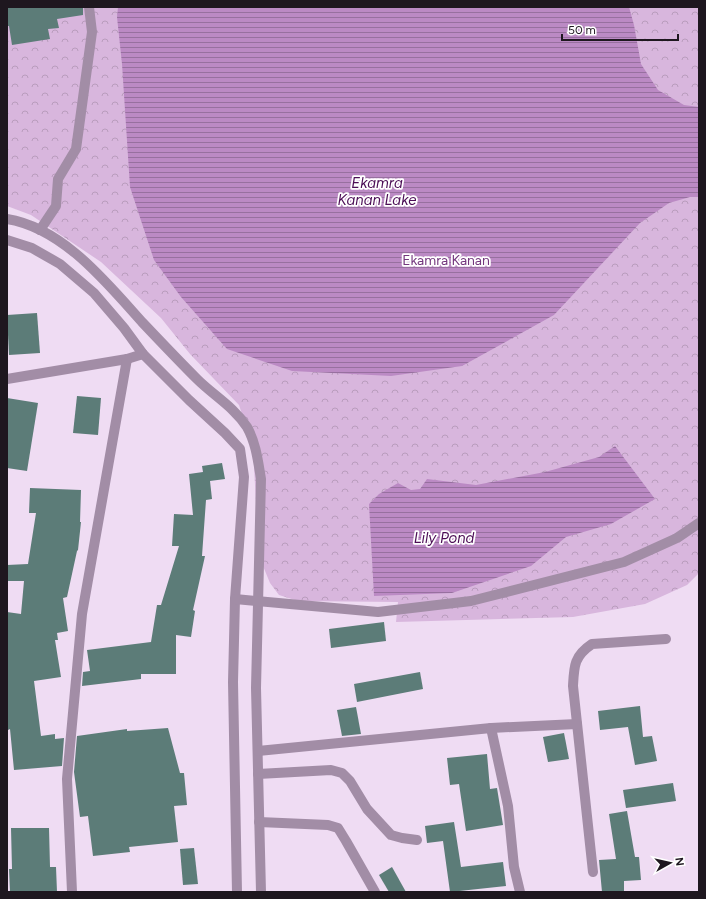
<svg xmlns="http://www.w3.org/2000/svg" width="706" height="899" viewBox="0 0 706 899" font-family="Figtree,sans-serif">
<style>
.park{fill:url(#park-crowns)}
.water{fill:url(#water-rules)}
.building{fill:#5c7c78}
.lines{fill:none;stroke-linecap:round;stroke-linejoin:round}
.minor{stroke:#a28da6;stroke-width:10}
.labels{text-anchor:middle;stroke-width:3.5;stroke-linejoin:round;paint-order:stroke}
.park-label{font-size:14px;fill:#73367d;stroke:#fff}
.water-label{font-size:15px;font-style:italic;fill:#4c0e56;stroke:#fff}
</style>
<defs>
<pattern id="park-crowns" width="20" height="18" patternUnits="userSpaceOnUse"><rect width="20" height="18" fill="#d8b6dd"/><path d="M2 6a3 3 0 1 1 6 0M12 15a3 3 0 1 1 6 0" fill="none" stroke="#b99cbd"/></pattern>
<pattern id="water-rules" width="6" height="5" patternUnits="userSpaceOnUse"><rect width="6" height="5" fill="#bb8ac4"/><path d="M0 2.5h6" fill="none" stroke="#97709f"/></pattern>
</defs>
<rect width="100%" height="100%" fill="#efdcf3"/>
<path class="park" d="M 7,7 L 699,7 L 699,573 L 687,585 L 645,604 L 573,617 L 396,622 L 398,602 L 298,601 L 279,595 L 270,583 L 263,566 L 256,504 L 253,447 L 239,405 L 190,354 L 161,318 L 101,262 L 31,215 L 7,206 Z"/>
<g class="water">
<path d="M 118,7 L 629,7 L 634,25 L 641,64 L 658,90 L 684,105 L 699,107 L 699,197 L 690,197 L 669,203 L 640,223 L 554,315 L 462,366 L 391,376 L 292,371 L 227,349 L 181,297 L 154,260 L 130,187 L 122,64 L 117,17 Z"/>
<path d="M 615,446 L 655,499 L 611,524 L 566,537 L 531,566 L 452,593 L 374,596 L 369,504 L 379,494 L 398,483 L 411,490 L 420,489 L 427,479 L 476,485 L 545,472 L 599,457 Z"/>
</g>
<g class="building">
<path d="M 7,7 L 83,7 L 83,15 L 57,19 L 59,28 L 48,29 L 50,39 L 12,45 L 9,26 L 7,26 Z"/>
<path d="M 37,313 L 40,353 L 9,355 L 7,315 Z"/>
<path d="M 77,396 L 101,398 L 98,435 L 73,433 Z"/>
<path d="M 7,398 L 38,403 L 27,471 L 7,468 Z"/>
<path d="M 222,463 L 225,479 L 210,481 L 212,499 L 206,500 L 202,556 L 205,556 L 193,610 L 195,611 L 191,637 L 176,635 L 176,674 L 141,674 L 141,679 L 82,686 L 83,672 L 90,671 L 87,650 L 151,642 L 157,605 L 161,605 L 179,546 L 172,546 L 174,514 L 193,515 L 189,474 L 203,472 L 202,466 Z"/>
<path d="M 30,488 L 81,490 L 80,522 L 81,522 L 78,550 L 77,551 L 67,597 L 63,598 L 68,631 L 57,633 L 58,640 L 55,640 L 61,677 L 34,681 L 41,736 L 55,734 L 55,739 L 64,738 L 62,766 L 14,770 L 10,729 L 8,730 L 7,721 L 7,612 L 21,614 L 24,581 L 7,581 L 7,565 L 28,564 L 36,513 L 29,513 Z"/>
<path d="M 384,622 L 386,641 L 331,648 L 329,629 Z"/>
<path d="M 420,672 L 423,689 L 357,702 L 354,684 Z"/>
<path d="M 640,706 L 643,737 L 652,736 L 657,761 L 635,765 L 628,727 L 600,730 L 598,711 Z"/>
<path d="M 356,707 L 361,734 L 342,736 L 337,710 Z"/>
<path d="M 168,728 L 180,773 L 184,773 L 187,805 L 174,806 L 178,842 L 129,847 L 130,852 L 93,856 L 88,816 L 80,817 L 74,772 L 77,736 L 127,729 L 127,731 Z"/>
<path d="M 564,733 L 569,759 L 548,762 L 543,737 Z"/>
<path d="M 487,754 L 490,789 L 497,788 L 503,825 L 466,831 L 459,784 L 450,785 L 447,758 Z"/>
<path d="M 673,783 L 676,801 L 626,808 L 623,790 Z"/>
<path d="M 627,811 L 635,857 L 639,857 L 641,880 L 624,881 L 624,892 L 602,892 L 599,860 L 616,859 L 609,814 Z"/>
<path d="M 454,822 L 461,867 L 503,862 L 506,886 L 450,892 L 443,841 L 427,843 L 425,826 Z"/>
<path d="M 11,828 L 49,828 L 50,867 L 56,867 L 57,892 L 10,892 L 9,869 L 12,869 Z"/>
<path d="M 194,848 L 198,884 L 183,885 L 180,849 Z"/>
<path d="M 392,867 L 406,892 L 389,892 L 379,875 Z"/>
</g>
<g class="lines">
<g class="minor">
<path d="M 7,219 C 63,228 106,282 142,322 C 160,341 178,360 197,379 C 213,395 234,407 247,427 C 256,443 258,461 261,479 L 256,688 L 261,892"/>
<path d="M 40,230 L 56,206 L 58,179 L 76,149 L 92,32 L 89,7"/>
<path d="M 7,240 L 32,248 L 60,264 L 94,293 L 124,328 L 143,354 L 189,400 L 225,433 L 240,449 L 244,477 L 235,599 L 233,682 L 237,892"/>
<path d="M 7,379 L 127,359 L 143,354"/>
<path d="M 235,599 L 378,612 L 471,601 L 624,562 L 677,538 L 699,523"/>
<path d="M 258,751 L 491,728"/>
<path d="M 258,774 L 331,770 L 342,773 L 350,781 L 367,809 L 391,835 L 402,838 L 417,840"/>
<path d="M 259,822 L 328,825 L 338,828 L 346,841 L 375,892"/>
<path d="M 593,872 L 573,686 C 574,666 574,656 592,644 L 666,639"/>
<path d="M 72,892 L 67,779 L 82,614 L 127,359"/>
<path d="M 520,892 L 514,867 L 508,806 L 491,728 L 577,724"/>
</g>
</g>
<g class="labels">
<g class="park-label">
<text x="446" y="265">Ekamra Kanan</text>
</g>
<g class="water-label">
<text x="377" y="188">Ekamra<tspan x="377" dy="17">Kanan Lake</tspan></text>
<text x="444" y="543">Lily Pond</text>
</g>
</g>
<rect width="706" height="899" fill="none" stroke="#1e171f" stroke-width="16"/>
<g transform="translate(670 863) rotate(82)" stroke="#ffffff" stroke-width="3" paint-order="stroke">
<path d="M0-3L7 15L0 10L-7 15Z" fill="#1e171f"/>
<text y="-6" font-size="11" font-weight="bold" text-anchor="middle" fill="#1e171f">N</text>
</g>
<path d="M562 34v6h116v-6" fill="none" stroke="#1e171f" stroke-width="2"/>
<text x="568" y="34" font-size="12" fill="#1e171f" stroke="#ffffff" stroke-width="3" paint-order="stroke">50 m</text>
</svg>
